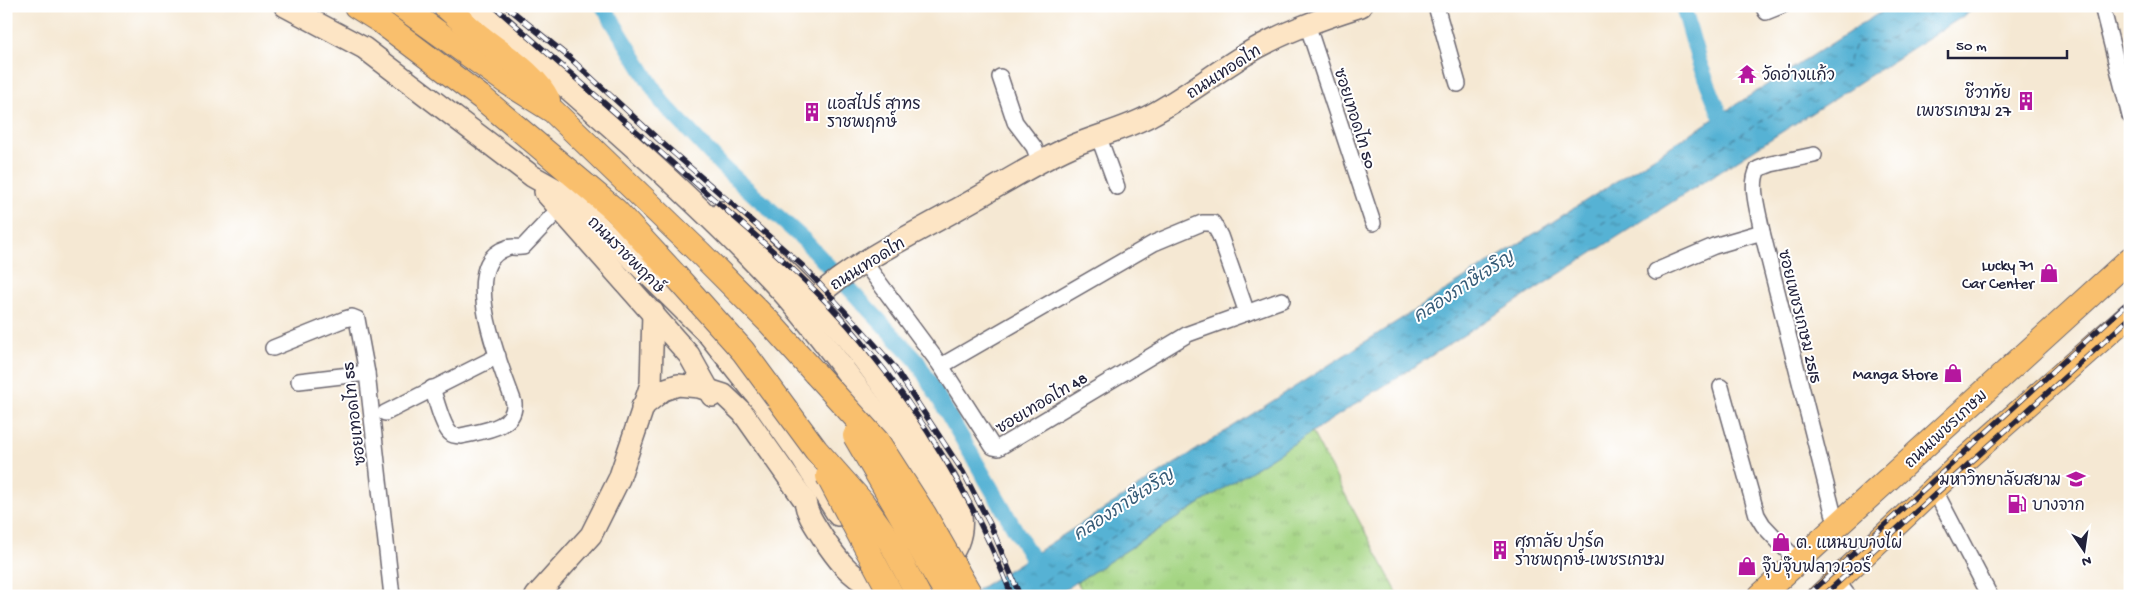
<svg xmlns="http://www.w3.org/2000/svg" width="2136" height="602" viewBox="0 0 2136 602" font-family="'Gochi Hand','Playpen Sans Thai',sans-serif">
<style>
.grass{fill:url(#grass-tufts);stroke:#647c60}
.water{fill:url(#water-ripples);stroke:#3c6a88}
.lines{fill:none;stroke-linecap:round;stroke-linejoin:round}
.canal{stroke:#56b2d4;stroke-width:16}
.ferry{stroke:#375c78;stroke-width:1;stroke-dasharray:6 5;stroke-linecap:butt}
.street-casing{stroke:#6c6770;stroke-width:18}
.secondary-casing{stroke:#6c6770;stroke-width:24}
.primary-casing{stroke:#6c6770;stroke-width:26}
.street{stroke:#fff;stroke-width:15}
.secondary{stroke:#fde5c5;stroke-width:21}
.primary{stroke:#f9bf6d;stroke-width:24}
.rail-casing{stroke:#22223b;stroke-width:5.5}
.rail{stroke:#fff;stroke-width:4;stroke-dasharray:11;stroke-linecap:butt}
.primary-bridge-casing{stroke:#6c6770;stroke-width:26;stroke-linecap:butt}
.primary-bridge{stroke:#f9bf6d;stroke-width:24}
.labels{text-anchor:middle;stroke-width:4;stroke-linejoin:round;paint-order:stroke}
.street-label{font-size:16px;fill:#22223b;stroke:#fff}
.poi-label{font-size:16px;fill:#22223b;stroke:#fff;text-anchor:start}
.water-label{font-size:18px;font-style:italic;fill:#375c78;stroke:#fff}
</style>
<defs>
<pattern id="grass-tufts" width="24" height="20" patternUnits="userSpaceOnUse" patternTransform="scale(1.25)"><rect width="24" height="20" fill="#a5d584"/><path d="M3 7l-1-3M5 7V3M7 7l1-3M15 17l-1-3M17 17v-4M19 17l1-3" fill="none" stroke="#8eb773"/></pattern>
<pattern id="water-ripples" width="26" height="14" patternUnits="userSpaceOnUse" patternTransform="scale(1.25)"><rect width="26" height="14" fill="#56b2d4"/><path d="M2 4q2-2 4 0t4 0M15 11q2-2 4 0t4 0" fill="none" stroke="#4790ad"/></pattern>
</defs>
<rect width="100%" height="100%" fill="#fff"/>
<filter id="ink" filterUnits="userSpaceOnUse"><feTurbulence type="fractalNoise" baseFrequency=".02" numOctaves="2"/><feDisplacementMap in="SourceGraphic" scale="10" xChannelSelector="R" yChannelSelector="G"/><feConvolveMatrix kernelMatrix="1 2 1 2 8 2 1 2 1" color-interpolation-filters="sRGB"/></filter>
<filter id="wash" filterUnits="userSpaceOnUse"><feTurbulence type="fractalNoise" baseFrequency=".0096" numOctaves="4" result="noise"/><feDisplacementMap in="SourceGraphic" scale="20" xChannelSelector="R" yChannelSelector="G"/><feGaussianBlur stdDeviation="1.12" result="paint"/><feColorMatrix in="noise" values="0 0 0 0 0 0 0 0 0 0 0 0 0 0 0 0 0 1.4 0 .05"/><feComposite in="paint" operator="in"/></filter>
<g filter="url(#wash)">
<rect width="100%" height="100%" fill="#f5e8d3"/>
<path class="grass" d="M 1312,432 L 1399,596 L 1085,596 L 1077,582 Z"/>
<path class="water" d="M 1890,6 L 1979,6 L 1055,596 L 968,596 Z"/>
<g class="lines">
<g class="canal">
<path d="M 603,6 L 662,102 L 723,167 L 804,240 L 917,361 L 1041,574"/>
<path d="M 1683,6 L 1699,62 L 1728,134"/>
</g>
<path class="ferry" d="M 1032,596 L 1035,587 L 1846,67 L 1856,42 L 1885,43 L 1942,6"/>
</g>
</g>
<g filter="url(#ink)">
<g class="lines">
<g class="street-casing">
<g id="street">
<path d="M 1436,6 L 1458,84"/>
<path d="M 1763,6 L 1766,12 L 1781,6"/>
<path d="M 2102,6 L 2130,116"/>
<path d="M 1307,24 L 1373,223"/>
<path d="M 1000,77 L 1015,122 L 1034,147 L 1040,163"/>
<path d="M 1098,135 L 1117,187"/>
<path d="M 1814,155 L 1771,164 L 1758,169 C 1749,186 1759,213 1762,232 L 1837,528"/>
<path d="M 864,262 L 941,366 L 993,447 L 998,448 L 1188,334 L 1282,300"/>
<path d="M 1656,271 L 1714,246 L 1762,232"/>
<path d="M 273,348 L 345,319 L 352,317 L 357,319 L 367,373 L 392,596"/>
<path d="M 941,366 L 1154,243 L 1202,223 L 1213,223 L 1220,236 L 1247,313"/>
<path d="M 299,381 L 367,373"/>
<path d="M 1721,387 L 1757,515 L 1763,525 L 1798,562"/>
<path d="M 432,388 C 436,399 442,425 450,433 C 453,436 458,436 461,436 C 480,431 516,429 514,403 C 503,370 455,264 507,248 C 511,246 518,248 523,247 L 559,209"/>
<path d="M 385,413 L 498,356"/>
<path d="M 1934,489 L 1990,596"/>
<path d="M 1836,580 L 1848,596"/>
</g>
</g>
<g class="secondary-casing">
<g id="secondary">
<path d="M 285,6 L 364,48 L 532,176 L 564,194 L 587,214 L 708,334 L 762,402 L 803,460 L 838,515"/>
<path d="M 474,6 C 579,100 689,190 784,294 C 817,331 845,371 875,410 C 890,430 940,492 942,515 C 943,525 937,538 929,545"/>
<path d="M 545,192 L 689,355 L 712,396"/>
<path d="M 814,299 C 855,262 906,238 954,211 C 993,190 1030,165 1070,147 C 1097,135 1126,129 1151,115 C 1183,98 1212,75 1243,56 C 1280,33 1320,19 1361,6"/>
<path d="M 642,407 L 663,390 L 678,385 L 699,387 L 724,395 L 743,413 L 805,501 C 807,515 815,525 823,538 C 835,556 849,576 870,585 C 877,587 885,586 893,586 C 929,585 966,555 961,516 C 956,486 930,454 914,430 C 882,385 850,338 812,298 C 784,267 753,240 722,212"/>
<path d="M 536,596 L 591,535 L 619,479 L 651,384 L 653,312"/>
</g>
</g>
<g class="primary-casing">
<g id="primary">
<path d="M 356,6 L 380,21 L 482,98 L 616,211 L 675,275"/>
<path d="M 401,6 L 505,81 L 553,111 L 700,253 L 770,323 L 815,373"/>
<path d="M 445,6 C 458,17 470,29 483,39 C 505,56 537,76 548,100"/>
<path d="M 1760,596 L 2130,259"/>
<path d="M 1820,596 L 1969,456 L 2130,314"/>
</g>
</g>
<use href="#street" class="street"/>
<use href="#secondary" class="secondary"/>
<use href="#primary" class="primary"/>
<g class="rail-casing">
<g id="rail">
<path d="M 494,6 C 566,70 638,132 710,196 C 763,242 818,288 862,342 C 924,417 977,505 1012,596"/>
<path d="M 506,6 L 570,58 L 660,141 L 803,266 L 862,330 L 892,364 L 963,472 L 990,524 L 1020,596"/>
<path d="M 1807,596 L 2130,301"/>
<path d="M 1823,596 L 2130,318"/>
</g>
</g>
<use href="#rail" class="rail"/>
<g class="primary-bridge-casing">
<g id="primary-bridge">
<path d="M 675,275 L 743,351 L 816,450 L 862,502 L 891,543 L 919,596"/>
<path d="M 815,373 L 877,441 L 924,514 L 971,596"/>
<path d="M 855,436 L 948,596"/>
<path d="M 828,476 L 892,596"/>
</g>
</g>
<use href="#primary-bridge" class="primary-bridge"/>
</g>
</g>
<defs>
<g id="temple-bare" transform="scale(1.5)"><path d="M0-6L5-2H3V0L6.5 2.5H4V6H1.5V3h-3V6H-4V2.5H-6.5L-3 0V-2H-5Z" fill="#b5179e" stroke="#fff" stroke-width="2.5" paint-order="stroke"/></g>
<g id="building-bare" transform="scale(1.5)"><path d="M-4-6H4V6H1V3H-1V6H-4ZM-2.5-4.3h1.7v1.8h-1.7ZM.8-4.3h1.7v1.8H.8ZM-2.5-1h1.7V.8h-1.7ZM.8-1h1.7V.8H.8Z" fill="#b5179e" stroke="#fff" stroke-width="2.5" paint-order="stroke"/></g>
<g id="shop-bare" transform="scale(1.5)"><path d="M-5-2.5h2.3a2.7 3.5 0 0 1 5.4 0H5L5.5 6h-11ZM-1.5-2.5h3a1.5 2.3 0 0 0-3 0Z" fill="#b5179e" stroke="#fff" stroke-width="2.5" paint-order="stroke"/></g>
<g id="university-bare" transform="scale(1.5)"><path d="M0-5L7-2L0 1L-7-2ZM-4 1L0 2.5L4 1V4Q0 6-4 4Z" fill="#b5179e" stroke="#fff" stroke-width="2.5" paint-order="stroke"/></g>
<g id="fuel-bare" transform="scale(1.5)"><path d="M-5.5-6h7V0h2V4h1.3V-2.5L3-4.5l.8-.8L6-3V5H2.5V1h-1V6h-7ZM-4.2-4.7v3.2H.2V-4.7Z" fill="#b5179e" stroke="#fff" stroke-width="2.5" paint-order="stroke"/></g>
</defs>
<g fill-rule="evenodd">
<use href="#temple-bare" x="1747" y="74"/>
<use href="#building-bare" x="2026" y="101"/>
<use href="#building-bare" x="812" y="112"/>
<use href="#shop-bare" x="2049" y="273"/>
<use href="#shop-bare" x="1953" y="373"/>
<use href="#university-bare" x="2076" y="479"/>
<use href="#fuel-bare" x="2017" y="504"/>
<use href="#shop-bare" x="1781" y="542"/>
<use href="#building-bare" x="1500" y="550"/>
<use href="#shop-bare" x="1747" y="566"/>
</g>
<g class="labels">
<g class="street-label">
<text transform="translate(1223 71) rotate(-33)" y="6">ถนนเทอดไท</text>
<text transform="translate(1356 118) rotate(72)" y="6">ซอยเทอดไท 50</text>
<text transform="translate(627 254) rotate(45)" y="6">ถนนราชพฤกษ์</text>
<text transform="translate(867 263) rotate(-32)" y="6">ถนนเทอดไท</text>
<text transform="translate(1801 316) rotate(76)" y="6">ซอยเพชรเกษม 25/5</text>
<text transform="translate(1041 402) rotate(-31)" y="6">ซอยเทอดไท 48</text>
<text transform="translate(353 414) rotate(-97)" y="6">ซอยเทอดไท 55</text>
<text transform="translate(1945 428) rotate(-43)" y="6">ถนนเพชรเกษม</text>
</g>
<g class="poi-label">
<text x="1762" y="80">วัดอ่างแก้ว</text>
<text x="2011" y="98" text-anchor="end">ชีวาทัย<tspan x="2011" dy="18">เพชรเกษม 27</tspan></text>
<text x="827" y="109">แอสไปร์ สาทร<tspan x="827" dy="18">ราชพฤกษ์</tspan></text>
<text x="2034" y="270" text-anchor="end">Lucky 71<tspan x="2034" dy="18">Car Center</tspan></text>
<text x="1938" y="379" text-anchor="end">Manga Store</text>
<text x="2061" y="485" text-anchor="end">มหาวิทยาลัยสยาม</text>
<text x="2032" y="510">บางจาก</text>
<text x="1515" y="547">ศุภาลัย ปาร์ค<tspan x="1515" dy="18">ราชพฤกษ์-เพชรเกษม</tspan></text>
<text x="1796" y="548">ต. แหนบบางไผ่</text>
<text x="1762" y="572">จุ๊บจุ๊บฟลาวเวอร์</text>
</g>
<g class="water-label">
<text transform="translate(1463 286) rotate(-33)" y="6">คลองภาษีเจริญ</text>
<text transform="translate(1123 504) rotate(-33)" y="6">คลองภาษีเจริญ</text>
</g>
</g>
<rect width="2136" height="602" fill="none" stroke="#fff" stroke-width="25"/>
<g transform="translate(2084 550) rotate(167)" stroke="#ffffff" stroke-width="4" paint-order="stroke">
<path d="M0-4L9 19L0 12L-9 19Z" fill="#22223b"/>
<text y="-8" font-size="14" font-weight="bold" text-anchor="middle" fill="#22223b">N</text>
</g>
<path d="M1948 50v8h119v-8" fill="none" stroke="#22223b" stroke-width="2.5"/>
<text x="1956" y="50" font-size="15" fill="#22223b" stroke="#ffffff" stroke-width="4" paint-order="stroke">50 m</text>
</svg>
